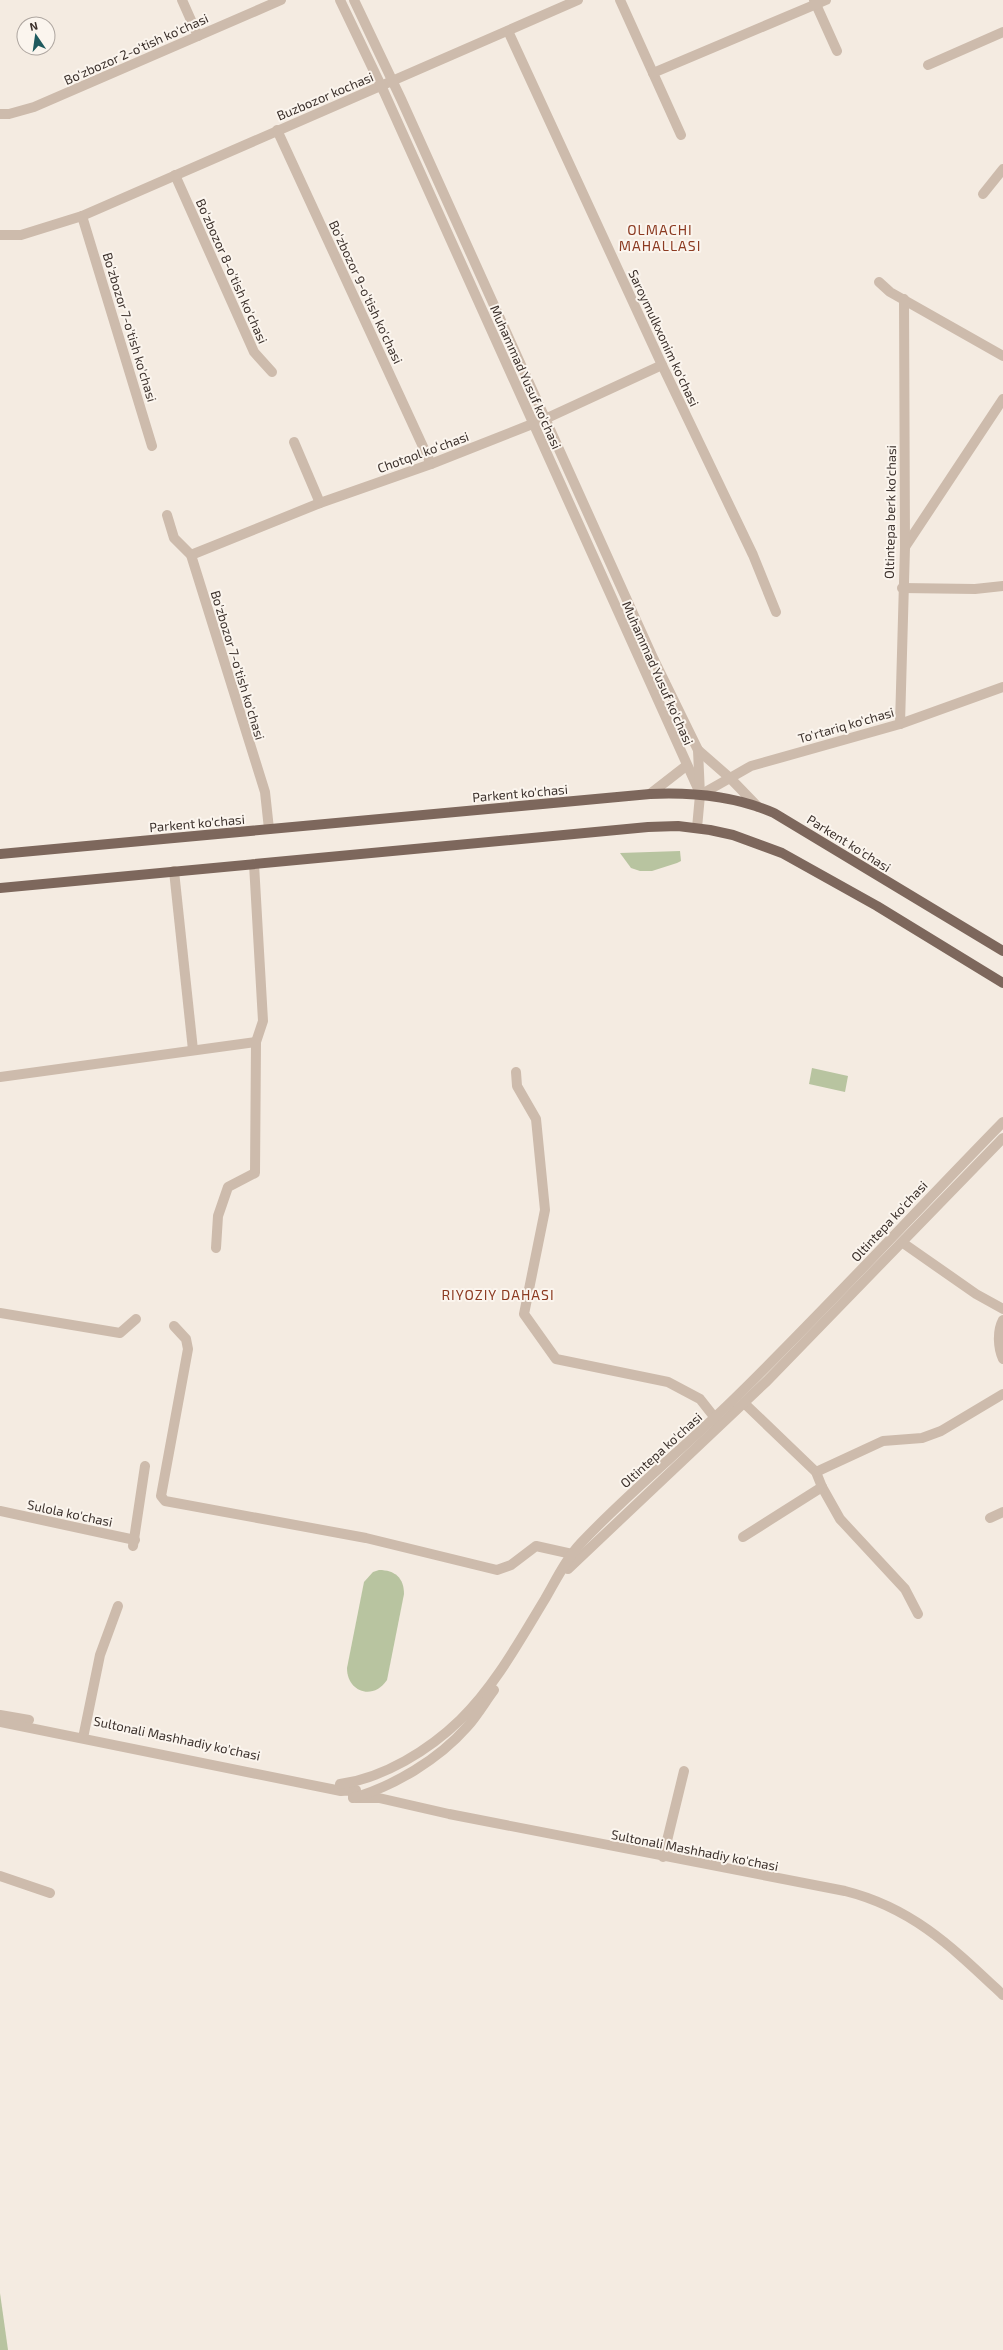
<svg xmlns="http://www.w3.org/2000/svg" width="1003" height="2350" viewBox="0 0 1003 2350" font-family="'Exo 2',sans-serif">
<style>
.green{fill:#b8c4a0}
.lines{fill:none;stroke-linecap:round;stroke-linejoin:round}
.minor{stroke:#cdbbac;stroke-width:10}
.tertiary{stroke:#cdbbac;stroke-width:10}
.primary{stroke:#7d675c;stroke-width:10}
.labels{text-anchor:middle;stroke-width:4;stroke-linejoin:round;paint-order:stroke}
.street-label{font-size:13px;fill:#3b302b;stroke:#fbf5ee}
.neighbourhood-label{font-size:14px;letter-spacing:1px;fill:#8c3b22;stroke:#fbf5ee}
</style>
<rect width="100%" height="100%" fill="#f4ebe1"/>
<g class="green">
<path d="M 680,851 L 681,861 L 677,863 L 652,871 L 640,871 L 631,868 L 620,853 Z"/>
<path d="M 812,1068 L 848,1076 L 845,1092 L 809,1084 Z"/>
<path d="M 379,1570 C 395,1570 404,1578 404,1594 L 387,1680 C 373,1701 347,1692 347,1668 L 364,1582 L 373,1572 Z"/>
<path d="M 0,2293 L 8,2350 L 0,2350 Z"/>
</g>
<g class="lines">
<g class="minor">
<path d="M 182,0 L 198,36"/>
<path d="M 620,0 L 681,135"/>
<path d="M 814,0 L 837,51"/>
<path d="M 508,31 L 662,365 L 753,555 L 776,612"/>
<path d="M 928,65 L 1003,32"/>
<path d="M 653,73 L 826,0"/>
<path d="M 0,114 L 9,114 L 34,107 L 281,0"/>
<path d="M 277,130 L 431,464"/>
<path d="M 175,175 L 254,352 L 272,372"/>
<path d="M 983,194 L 1003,169"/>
<path d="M 82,216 L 152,446"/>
<path d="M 0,235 L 21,235 L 82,216 L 578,0"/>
<path d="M 879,282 L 890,292 L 1003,356"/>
<path d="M 294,442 L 320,503"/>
<path d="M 167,515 L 174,538 L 191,555 L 265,792 L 269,829"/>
<path d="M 905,547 L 1003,399"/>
<path d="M 191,555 L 320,503 L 431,464 L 545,419 L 662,365"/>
<path d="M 902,588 L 975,589 L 1003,586"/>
<path d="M 900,724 L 905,547 L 904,299"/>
<path d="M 730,778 L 751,766 L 900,724 L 1003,687"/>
<path d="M 174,871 L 193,1050"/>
<path d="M 516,1072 L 517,1086 L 536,1119 L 545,1210 L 524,1314 L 556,1359 L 668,1382 L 700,1399 L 715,1418"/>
<path d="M 0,1077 L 256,1042"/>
<path d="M 903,1243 L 976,1294 L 1003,1309"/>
<path d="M 216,1248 L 218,1216 L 228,1187 L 255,1173 L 256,1042 L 263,1021 L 254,864"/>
<path d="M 0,1313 L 120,1333 L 136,1319"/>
<path d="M 1003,1320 C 997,1331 998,1348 1003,1359"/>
<path d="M 174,1326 L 186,1339 L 188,1349 L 161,1496 L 165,1501 L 366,1538 L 497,1570 L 511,1565 L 536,1546 L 572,1554"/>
<path d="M 744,1403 L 816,1472 L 822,1487 L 840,1519 L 905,1589 L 918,1614"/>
<path d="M 816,1472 L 883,1441 L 922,1438 L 941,1431 L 1003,1394"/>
<path d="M 0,1511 L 135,1540"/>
<path d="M 990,1518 L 1003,1512"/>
<path d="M 743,1537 L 822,1487"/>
<path d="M 133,1546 L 145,1466"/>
<path d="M 83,1738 L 100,1655 L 118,1606"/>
<path d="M 355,1798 L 379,1798 L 449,1814 L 845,1891 C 913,1908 953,1948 1003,1995"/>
<path d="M 663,1857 L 684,1771"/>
<path d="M 0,1876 L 50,1893"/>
</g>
<g class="tertiary">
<path d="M 340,0 L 384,92 L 699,791"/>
<path d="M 354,0 L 401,99 L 654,660 L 698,750 L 700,795 L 697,828"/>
<path d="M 698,750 L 730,778 L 758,807"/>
<path d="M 650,794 L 686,766"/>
<path d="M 700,795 L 730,778"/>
<path d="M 568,1569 L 767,1381 L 1003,1138"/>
<path d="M 0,1715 L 29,1720"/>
<path d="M 0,1722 L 341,1791 L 356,1790 L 353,1796"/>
<path d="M 340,1784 C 384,1778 429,1750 460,1720 C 495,1686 520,1640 545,1599 C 556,1580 566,1559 581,1543 C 629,1492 684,1448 734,1399 C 826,1309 913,1214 1003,1122"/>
<path d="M 353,1798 C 394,1786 438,1760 467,1727 C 477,1716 485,1702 494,1690"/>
</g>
<g class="primary">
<path d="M 0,854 L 650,794 C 692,792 735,796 774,813 L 1003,951"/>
<path d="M 0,888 L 648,827 L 678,826 L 710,830 L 733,835 L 782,853 L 877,906 L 1003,983"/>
</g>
</g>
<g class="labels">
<g class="street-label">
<text transform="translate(136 49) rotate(-24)" y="5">Bo'zbozor 2-o'tish ko'chasi</text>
<text transform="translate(325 96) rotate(-23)" y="5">Buzbozor kochasi</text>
<text transform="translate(232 271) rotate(66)" y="5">Bo'zbozor 8-o'tish ko'chasi</text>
<text transform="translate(366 292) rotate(65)" y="5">Bo'zbozor 9-o'tish ko'chasi</text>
<text transform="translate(130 327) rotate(73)" y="5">Bo'zbozor 7-o'tish ko'chasi</text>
<text transform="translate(664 338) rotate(65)" y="5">Saroymulkxonim ko'chasi</text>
<text transform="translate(526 377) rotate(66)" y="5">Muhammad Yusuf ko'chasi</text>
<text transform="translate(423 452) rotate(-20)" y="5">Chotqol koʻchasi</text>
<text transform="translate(890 512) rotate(-89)" y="5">Oltintepa berk ko'chasi</text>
<text transform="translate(238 665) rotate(73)" y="5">Bo'zbozor 7-o'tish ko'chasi</text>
<text transform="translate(658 673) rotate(66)" y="5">Muhammad Yusuf ko'chasi</text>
<text transform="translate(846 725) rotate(-16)" y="5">To'rtariq ko'chasi</text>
<text transform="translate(520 793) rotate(-5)" y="5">Parkent ko'chasi</text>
<text transform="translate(197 823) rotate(-5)" y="5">Parkent ko'chasi</text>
<text transform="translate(849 843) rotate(32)" y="5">Parkent ko'chasi</text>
<text transform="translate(889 1221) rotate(-47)" y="5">Oltintepa ko'chasi</text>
<text transform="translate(661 1450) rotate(-42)" y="5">Oltintepa ko'chasi</text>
<text transform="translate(70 1513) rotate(12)" y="5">Sulola ko'chasi</text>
<text transform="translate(177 1738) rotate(12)" y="5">Sultonali Mashhadiy ko'chasi</text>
<text transform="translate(695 1850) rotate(11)" y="5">Sultonali Mashhadiy ko'chasi</text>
</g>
<g class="neighbourhood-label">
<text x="660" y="235">OLMACHI<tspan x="660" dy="16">MAHALLASI</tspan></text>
<text x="498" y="1300">RIYOZIY DAHASI</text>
</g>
</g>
<g transform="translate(36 36) rotate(347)"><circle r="19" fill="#fbf5ee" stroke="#aea6a0"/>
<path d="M0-3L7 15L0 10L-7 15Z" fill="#1f5a5e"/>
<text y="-6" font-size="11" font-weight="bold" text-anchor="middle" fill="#3b302b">N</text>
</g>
</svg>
